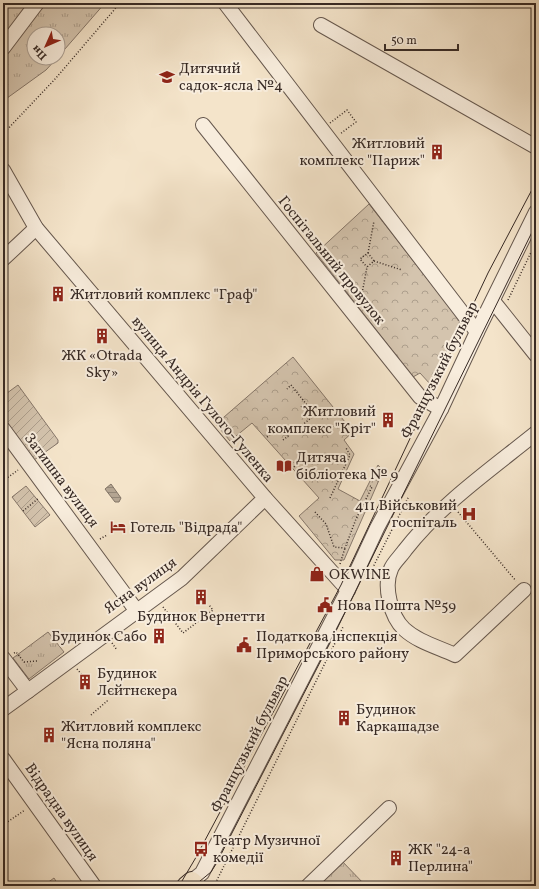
<svg xmlns="http://www.w3.org/2000/svg" width="539" height="889" viewBox="0 0 539 889" font-family="Vollkorn,serif">
<style>
.grass{fill:url(#grass-tufts);stroke:#86776a}
.forest{fill:url(#forest-crowns);stroke:#86776a}
.garden{fill:url(#garden-furrows);stroke:#86776a}
.water{fill:url(#water-rules);stroke:#827466}
.lines{fill:none;stroke-linecap:round;stroke-linejoin:round}
.minor-casing{stroke:#66584e;stroke-width:16}
.major-casing{stroke:#372a25;stroke-width:20}
.path{stroke:#372a25;stroke-width:1.5;stroke-dasharray:1 2;stroke-linecap:butt}
.minor{stroke:#f8eddd;stroke-width:14}
.major{stroke:#f4e4ca;stroke-width:18}
.tram{stroke:#372a25;stroke-width:1}
.labels{text-anchor:middle;stroke-width:4;stroke-linejoin:round;paint-order:stroke}
.poi-label{font-size:15px;fill:#372a25;stroke:#f8eddd;text-anchor:start}
.street-label{font-size:15px;fill:#372a25;stroke:#f8eddd}
</style>
<defs>
<pattern id="grass-tufts" width="24" height="20" patternUnits="userSpaceOnUse"><rect width="24" height="20" fill="#d4c4ae"/><path d="M3 7l-1-3M5 7V3M7 7l1-3M15 17l-1-3M17 17v-4M19 17l1-3" fill="none" stroke="#ad9f8d"/></pattern>
<pattern id="forest-crowns" width="20" height="18" patternUnits="userSpaceOnUse"><rect width="20" height="18" fill="#d4c4ae"/><path d="M2 6a3 3 0 1 1 6 0M12 15a3 3 0 1 1 6 0" fill="none" stroke="#ad9f8d"/></pattern>
<pattern id="garden-furrows" width="10" height="10" patternUnits="userSpaceOnUse"><rect width="10" height="10" fill="#d4c4ae"/><path d="M-1 1l2-2M0 10L10 0M9 11l2-2" fill="none" stroke="#ad9f8d"/></pattern>
<pattern id="water-rules" width="6" height="5" patternUnits="userSpaceOnUse"><rect width="6" height="5" fill="#b4a592"/><path d="M0 2.5h6" fill="none" stroke="#938777"/></pattern>
</defs>
<rect width="100%" height="100%" fill="#f4e4ca"/>
<filter id="stains"><feTurbulence type="fractalNoise" baseFrequency=".005" numOctaves="4"/><feColorMatrix values="0 0 0 0 .2 0 0 0 0 .09 0 0 0 0 .02 0 0 0 .5 -.17"/></filter>
<radialGradient id="worn" r=".72"><stop offset=".6" stop-color="#630" stop-opacity="0"/><stop offset="1" stop-color="#630" stop-opacity=".3"/></radialGradient>
<g class="grass">
<path d="M 3,3 L 105,3 L 58,57 L 58,34 L 34,34 L 34,58 L 57,58 L 46,70 L 3,101 Z"/>
<path d="M 48,632 L 64,652 L 29,679 L 13,658 Z"/>
<path d="M 340,859 L 366,886 L 311,886 Z"/>
</g>
<g class="forest">
<path d="M 369,204 L 460,321 L 431,385 L 420,373 L 413,377 L 316,253 Z"/>
<path d="M 293,357 L 353,432 L 344,440 L 354,454 L 338,489 L 360,501 L 378,465 L 383,471 L 344,560 L 335,560 L 299,516 L 319,498 L 252,423 L 230,441 L 216,424 Z"/>
<path d="M 54,878 L 59,886 L 43,886 Z"/>
</g>
<g class="garden">
<path d="M 18,385 L 58,440 L 58,443 L 34,460 L 3,417 L 3,396 Z"/>
<path d="M 26,486 L 50,515 L 35,527 L 12,497 Z"/>
</g>
<path class="water" d="M 111,484 L 121,498 L 119,502 L 115,502 L 105,489 Z"/>
<g class="lines">
<g class="minor-casing">
<g id="minor">
<path d="M 225,3 L 477,332"/>
<path d="M 321,25 L 536,147"/>
<path d="M 3,48 L 37,3"/>
<path d="M 203,125 L 420,397 L 441,409"/>
<path d="M 3,170 L 36,228 L 265,498 L 348,590"/>
<path d="M 3,259 L 36,228"/>
<path d="M 493,301 L 536,355"/>
<path d="M 3,429 L 136,610"/>
<path d="M 524,590 L 455,655 C 438,647 418,642 404,629 C 391,617 383,586 391,569 C 393,563 401,556 405,550 C 441,504 490,470 536,433"/>
<path d="M 3,658 L 28,691 L 3,709"/>
<path d="M 28,691 L 182,578 L 265,498"/>
<path d="M 3,759 L 94,886"/>
<path d="M 192,881 L 202,873 L 348,590 L 377,528 L 441,409 L 477,332 L 536,212"/>
<path d="M 308,886 L 389,808"/>
</g>
</g>
<g class="major-casing">
<path id="major" d="M 186,886 L 192,881 L 197,886"/>
</g>
<g class="path">
<path d="M 330,123 L 347,110 L 356,122 L 340,134"/>
<path d="M 3,134 L 56,78 L 120,3"/>
<path d="M 368,253 L 374,221"/>
<path d="M 374,261 L 402,270"/>
<path d="M 361,299 L 367,267 L 374,261 L 368,253 L 360,259 L 367,267"/>
<path d="M 508,300 L 536,242"/>
<path d="M 301,407 L 305,404"/>
<path d="M 267,437 L 275,430"/>
<path d="M 283,440 L 315,415 L 291,385 L 287,389"/>
<path d="M 294,467 L 300,461"/>
<path d="M 3,481 L 18,470"/>
<path d="M 330,498 L 350,455 L 346,448"/>
<path d="M 23,511 L 39,498"/>
<path d="M 315,512 L 326,524 L 334,547 L 345,548 L 356,519 L 372,487 L 370,486"/>
<path d="M 458,512 L 516,581"/>
<path d="M 100,539 L 107,535"/>
<path d="M 340,564 L 345,548"/>
<path d="M 367,579 L 409,496"/>
<path d="M 163,607 L 183,633 L 213,610 L 209,605"/>
<path d="M 112,643 L 117,650"/>
<path d="M 14,653 L 16,652 L 24,662 L 37,661"/>
<path d="M 77,669 L 83,676"/>
<path d="M 91,715 L 107,701 L 109,703"/>
<path d="M 3,825 L 25,810"/>
<path d="M 214,886 L 343,627"/>
</g>
<use href="#minor" class="minor"/>
<use href="#major" class="major"/>
<g class="tram">
<path d="M 179,886 L 195,859 L 341,585 L 488,273 L 536,182"/>
<path d="M 194,886 L 211,872 L 216,864 L 332,639 L 536,224"/>
</g>
</g>
<defs>
<g id="school-bare" transform="scale(1.2)"><path d="M0-5L7-2L0 1L-7-2ZM-4 1L0 2.5L4 1V4Q0 6-4 4Z" fill="#8f2418" stroke="#f8eddd" stroke-width="2.5" paint-order="stroke"/></g>
<g id="building-bare" transform="scale(1.2)"><path d="M-4-6H4V6H1V3H-1V6H-4ZM-2.5-4.3h1.7v1.8h-1.7ZM.8-4.3h1.7v1.8H.8ZM-2.5-1h1.7V.8h-1.7ZM.8-1h1.7V.8H.8Z" fill="#8f2418" stroke="#f8eddd" stroke-width="2.5" paint-order="stroke"/></g>
<g id="library-bare" transform="scale(1.2)"><path d="M-6-4Q-3-5.5-.7-3.5V5Q-3 3-6 4ZM6-4Q3-5.5 .7-3.5V5Q3 3 6 4Z" fill="#8f2418" stroke="#f8eddd" stroke-width="2.5" paint-order="stroke"/></g>
<g id="hospital-bare" transform="scale(1.2)"><path d="M-5-5h3v3.5h4V-5h3V5h-3V1.5h-4V5h-3Z" fill="#8f2418" stroke="#f8eddd" stroke-width="2.5" paint-order="stroke"/></g>
<g id="hotel-bare" transform="scale(1.2)"><path d="M-6-4.5h1.5V1H6V5H4.5V3h-9V5H-6ZM-4 0a1.8 1.8 0 1 1 3.6 0ZM.5 0V-2.5h3Q6-2.5 6 0Z" fill="#8f2418" stroke="#f8eddd" stroke-width="2.5" paint-order="stroke"/></g>
<g id="shop-bare" transform="scale(1.2)"><path d="M-5-2.5h2.3a2.7 3.5 0 0 1 5.4 0H5L5.5 6h-11ZM-1.5-2.5h3a1.5 2.3 0 0 0-3 0Z" fill="#8f2418" stroke="#f8eddd" stroke-width="2.5" paint-order="stroke"/></g>
<g id="civic-bare" transform="scale(1.2)"><path d="M-.6-6.5H3V-4.5H.6V-3L4-1V1h2V6H-6V1h2V-1L-.6-3ZM-1.2 2.5V6h2.4V2.5Z" fill="#8f2418" stroke="#f8eddd" stroke-width="2.5" paint-order="stroke"/></g>
<g id="bus-bare" transform="scale(1.2)"><path d="M-5-6H5V4H4V6H2V4H-2V6H-4V4H-5ZM-3.5-4V0h7V-4ZM-3.5 1.2v1.5H-2V1.2ZM2 1.2v1.5H3.5V1.2Z" fill="#8f2418" stroke="#f8eddd" stroke-width="2.5" paint-order="stroke"/></g>
</defs>
<g fill-rule="evenodd">
<use href="#school-bare" x="167" y="77"/>
<use href="#building-bare" x="437" y="152"/>
<use href="#building-bare" x="58" y="294"/>
<use href="#building-bare" x="102" y="336"/>
<use href="#building-bare" x="388" y="420"/>
<use href="#library-bare" x="284" y="466"/>
<use href="#hospital-bare" x="469" y="514"/>
<use href="#hotel-bare" x="118" y="527"/>
<use href="#shop-bare" x="317" y="574"/>
<use href="#building-bare" x="201" y="597"/>
<use href="#civic-bare" x="325" y="605"/>
<use href="#building-bare" x="159" y="636"/>
<use href="#civic-bare" x="244" y="645"/>
<use href="#building-bare" x="85" y="682"/>
<use href="#building-bare" x="344" y="718"/>
<use href="#building-bare" x="49" y="735"/>
<use href="#bus-bare" x="201" y="849"/>
<use href="#building-bare" x="396" y="858"/>
</g>
<g class="labels">
<g class="poi-label">
<text x="179" y="73">Дитячий<tspan x="179" dy="17">садок-ясла №4</tspan></text>
<text x="425" y="148" text-anchor="end">Житловий<tspan x="425" dy="17">комплекс "Париж"</tspan></text>
<text x="70" y="299">Житловий комплекс "Граф"</text>
<text x="102" y="360" text-anchor="middle">ЖК «Otrada<tspan x="102" dy="17">Sky»</tspan></text>
<text x="376" y="416" text-anchor="end">Житловий<tspan x="376" dy="17">комплекс "Кріт"</tspan></text>
<text x="296" y="462">Дитяча<tspan x="296" dy="17">бібліотека № 9</tspan></text>
<text x="457" y="510" text-anchor="end">411 Військовий<tspan x="457" dy="17">госпіталь</tspan></text>
<text x="130" y="532">Готель "Відрада"</text>
<text x="329" y="579">OKWINE</text>
<text x="337" y="610">Нова Пошта №59</text>
<text x="201" y="621" text-anchor="middle">Будинок Вернетти</text>
<text x="147" y="641" text-anchor="end">Будинок Сабо</text>
<text x="256" y="641">Податкова інспекція<tspan x="256" dy="17">Приморського району</tspan></text>
<text x="97" y="678">Будинок<tspan x="97" dy="17">Лєйтнєкера</tspan></text>
<text x="356" y="714">Будинок<tspan x="356" dy="17">Каркашадзе</tspan></text>
<text x="61" y="731">Житловий комплекс<tspan x="61" dy="17">"Ясна поляна"</tspan></text>
<text x="213" y="845">Театр Музичної<tspan x="213" dy="17">комедії</tspan></text>
<text x="408" y="854">ЖК "24-а<tspan x="408" dy="17">Перлина"</tspan></text>
</g>
<g class="street-label">
<text transform="translate(332 260) rotate(51)" y="5">Госпітальний провулок</text>
<text transform="translate(439 370) rotate(-63)" y="5">Французький бульвар</text>
<text transform="translate(203 399) rotate(50)" y="5">вулиця Андрія Гулого-Гуленка</text>
<text transform="translate(62 480) rotate(53)" y="5">Затишна вулиця</text>
<text transform="translate(140 585) rotate(-36)" y="5">Ясна вулиця</text>
<text transform="translate(249 744) rotate(-63)" y="5">Французький бульвар</text>
<text transform="translate(62 812) rotate(55)" y="5">Відрадна вулиця</text>
</g>
</g>
<rect width="539" height="889" fill="none" stroke="#f4e4ca" stroke-width="16"/>
<rect x="4" y="4" width="531" height="881" fill="none" stroke="#372a25" stroke-width="2"/>
<rect x="8" y="8" width="523" height="873" fill="none" stroke="#372a25"/>
<g transform="translate(46 46) rotate(225)"><circle r="19" fill="#f8eddd" stroke="#ab9f93"/>
<path d="M0-3L7 15L0 10L-7 15Z" fill="#8f2418"/>
<text y="-6" font-size="11" font-weight="bold" text-anchor="middle" fill="#372a25">Пн</text>
</g>
<path d="M385 44v6h73v-6" fill="none" stroke="#372a25" stroke-width="2"/>
<text x="391" y="44" font-size="12" fill="#372a25" stroke="#f8eddd" stroke-width="3" paint-order="stroke">50 m</text>
<rect width="100%" height="100%" filter="url(#stains)"/>
<rect width="100%" height="100%" fill="url(#worn)"/>
</svg>
